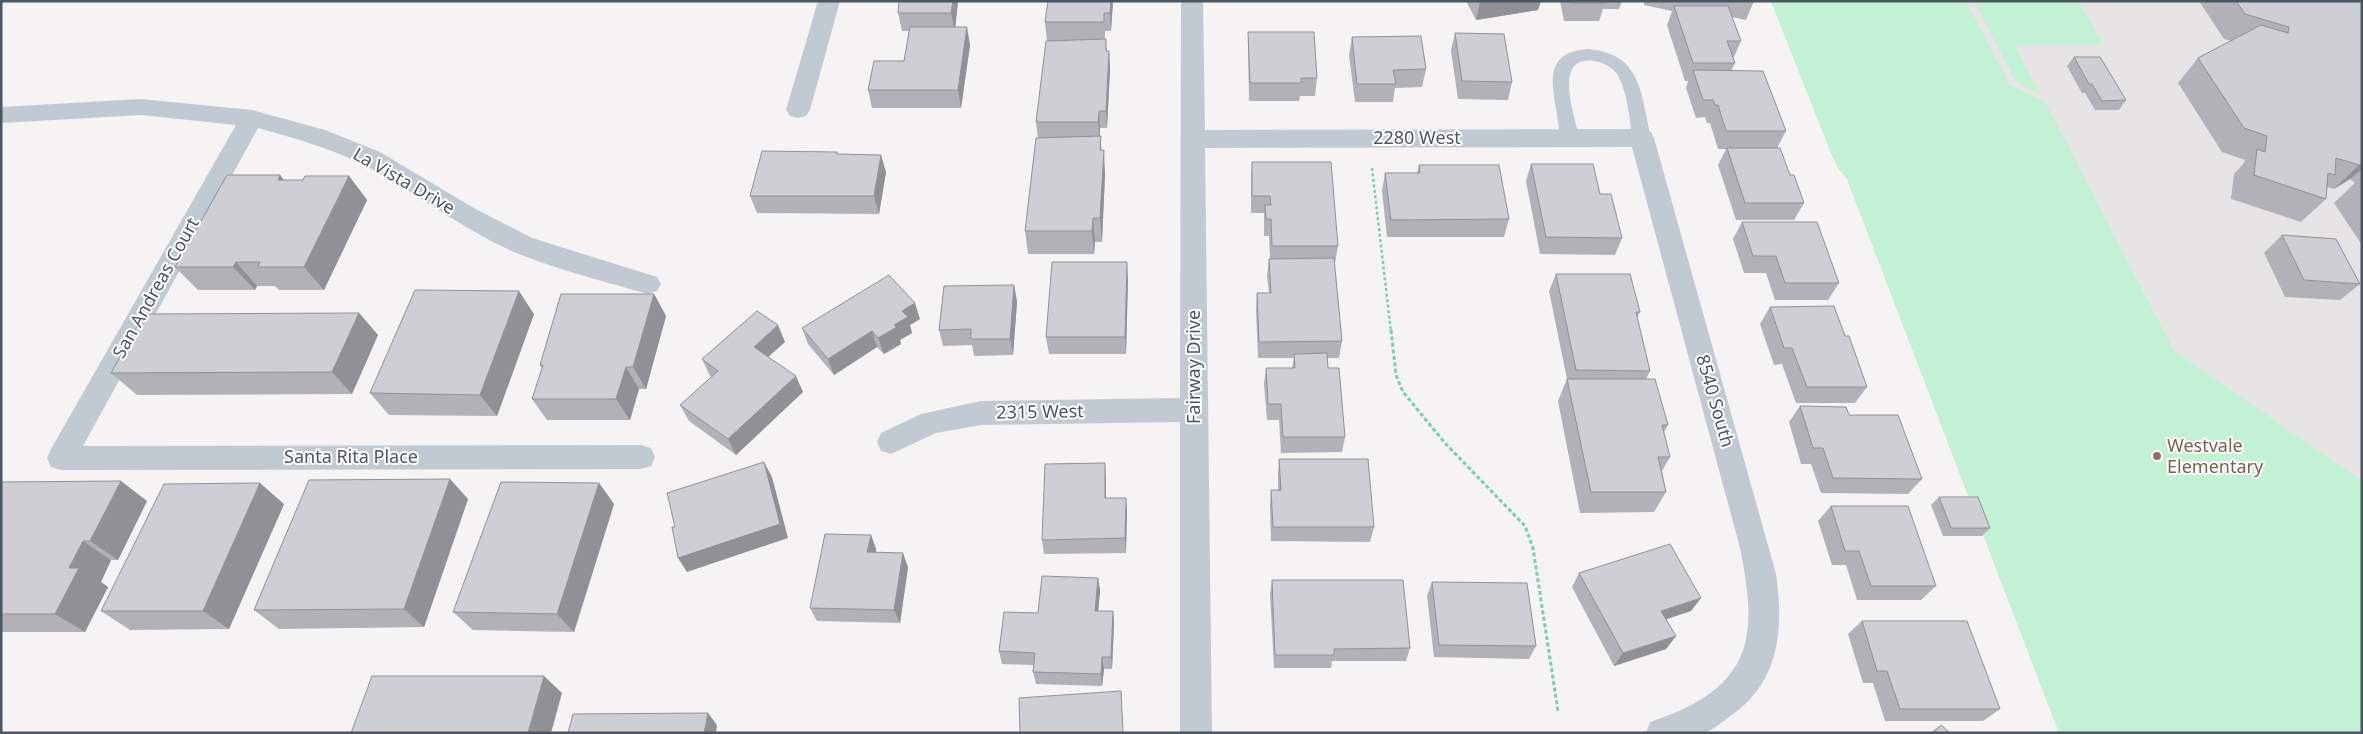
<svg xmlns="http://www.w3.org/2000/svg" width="2363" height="734" viewBox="0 0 2363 734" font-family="'Noto Sans',sans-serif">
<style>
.education{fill:#e6e4e5}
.green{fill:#c3f1d5}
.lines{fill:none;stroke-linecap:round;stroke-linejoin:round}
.path-far1{stroke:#7ad0a6;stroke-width:2.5;stroke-dasharray:3 2.5;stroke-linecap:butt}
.path{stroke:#7ad0a6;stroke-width:3;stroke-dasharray:4 2.5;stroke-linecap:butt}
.lane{fill:#c1cad2;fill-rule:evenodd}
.street{fill:#c1cad2;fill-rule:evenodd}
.wall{fill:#b0b2b7}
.shaded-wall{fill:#909195}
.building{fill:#cdcfd5;stroke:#909195}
.education-dot{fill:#8d6e63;stroke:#fff;stroke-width:2}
.labels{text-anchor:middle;stroke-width:4;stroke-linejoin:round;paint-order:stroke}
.street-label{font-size:18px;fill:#4a5661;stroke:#fff}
.education-label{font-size:18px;fill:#785e54;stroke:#fff;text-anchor:start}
</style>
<rect width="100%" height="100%" fill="#f5f3f3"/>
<path class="education" d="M 1771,1 L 2362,1 L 2362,733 L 2059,733 L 1847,179 L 1838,168 L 1831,153 Z"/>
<g class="green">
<path d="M 1771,1 L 1966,1 L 2009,84 L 2039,100 L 2044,100 L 2174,351 L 2362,481 L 2362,733 L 2059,733 L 1847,179 L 1838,168 L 1831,153 Z"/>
<path d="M 1974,1 L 2078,1 L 2104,45 L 2014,45 L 2040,94 L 2016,82 Z"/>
</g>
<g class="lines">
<path class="path-far1" d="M 1372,168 L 1391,332"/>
<path class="path" d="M 1391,330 L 1396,375 L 1403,392 L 1445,443 L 1525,526 L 1533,548 L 1558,711"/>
<path class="lane" d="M 1587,49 C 1642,53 1641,94 1651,138 L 1648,142 L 1642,144 L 1636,142 L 1633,138 C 1629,118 1628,96 1619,77 C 1615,69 1604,62 1594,61 C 1552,55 1575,115 1579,138 L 1576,142 L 1570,144 L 1564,142 C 1558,133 1558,119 1556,108 C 1551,77 1547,53 1587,49 Z"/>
<g class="street">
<path d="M 818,1 L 840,1 L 810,110 L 806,116 L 798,118 L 790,116 L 786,110 Z"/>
<path d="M 1181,1 L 1203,1 L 1205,130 L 1642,129 L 1651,132 L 1654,138 L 1776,574 C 1784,629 1780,683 1729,717 C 1722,722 1712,731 1703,733 C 1690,734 1661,733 1646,733 L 1650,722 C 1658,719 1665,717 1672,714 C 1757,679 1756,627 1740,548 L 1632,147 L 1205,148 L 1212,733 L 1180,733 L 1180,422 L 981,425 L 936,433 L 891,454 L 881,451 L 877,442 L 881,433 L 921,414 L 981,401 L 1180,398 Z"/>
<path d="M 141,99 L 252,110 L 325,130 L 380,152 L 472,207 L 532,238 L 657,277 L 661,284 L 657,291 L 648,294 C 603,281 557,270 514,252 C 460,228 414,191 362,164 C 330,148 293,138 258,128 L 83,446 L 641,445 L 651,448 L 655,457 L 651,466 L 641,469 L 61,470 L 51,467 L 47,458 L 51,449 L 236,125 L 141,115 L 1,123 L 1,107 Z"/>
</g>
</g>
<g class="wall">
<path d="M 958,1 L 955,27 L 970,45 L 961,108 L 872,108 L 868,90 L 904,61 L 909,31 L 902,31 L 898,13 Z"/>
<path d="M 1113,1 L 1111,31 L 1105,31 L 1105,39 L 1107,51 L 1109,51 L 1110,69 L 1107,128 L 1100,128 L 1100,136 L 1105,174 L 1102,242 L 1095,242 L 1094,254 L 1028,254 L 1025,231 L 1038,138 L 1036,122 L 1047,41 L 1045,22 Z"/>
<path d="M 1466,1 L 1541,1 L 1538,10 L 1476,20 Z"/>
<path d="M 1560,1 L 1622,1 L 1619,9 L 1603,9 L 1599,21 L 1564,21 Z"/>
<path d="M 1644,1 L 1754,1 L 1746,20 L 1732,17 L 1741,41 L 1733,59 L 1735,63 L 1731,71 L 1786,131 L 1777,148 L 1804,203 L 1794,220 L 1736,220 L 1718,165 L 1726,149 L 1718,149 L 1710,123 L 1707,123 L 1705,117 L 1696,118 L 1686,88 L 1688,81 L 1685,81 L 1667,25 L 1672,11 L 1644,5 Z"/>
<path d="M 2199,1 L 2362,1 L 2362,245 L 2334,203 L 2355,183 L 2350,179 L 2334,189 L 2327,187 L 2326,199 L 2301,222 L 2231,199 L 2234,174 L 2244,163 L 2245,160 L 2222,152 L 2178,83 L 2198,58 L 2232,41 L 2224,39 Z"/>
<path d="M 1248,32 L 1317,78 L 1315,96 L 1300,96 L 1299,101 L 1249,101 L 1248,50 Z"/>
<path d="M 1455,33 L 1512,82 L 1508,100 L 1458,99 L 1451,51 Z"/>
<path d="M 1352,37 L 1426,69 L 1422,87 L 1395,88 L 1393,102 L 1355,102 L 1349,55 Z"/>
<path d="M 2074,57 L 2126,100 L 2119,110 L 2095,110 L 2085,93 L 2082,93 L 2067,66 Z"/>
<path d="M 837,152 L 838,154 L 886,172 L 879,214 L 757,213 L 750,196 Z"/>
<path d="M 1252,162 L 1338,246 L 1335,263 L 1334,263 L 1342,341 L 1339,358 L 1327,358 L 1328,368 L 1345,437 L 1342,452 L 1281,453 L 1279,420 L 1267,420 L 1264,384 L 1266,368 L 1292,368 L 1294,358 L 1258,358 L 1256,310 L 1257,293 L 1269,293 L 1267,276 L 1269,259 L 1270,259 L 1269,236 L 1264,236 L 1264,213 L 1251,213 L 1251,180 Z"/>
<path d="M 1531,164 L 1600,194 L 1622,238 L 1615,255 L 1540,254 L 1526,181 Z"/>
<path d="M 1419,165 L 1509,219 L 1504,237 L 1387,237 L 1382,191 L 1385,173 L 1417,173 Z"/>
<path d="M 349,176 L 367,200 L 324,290 L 279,290 L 275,286 L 257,286 L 255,290 L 198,290 L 175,267 L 284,180 L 303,180 Z"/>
<path d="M 1742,222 L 1839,283 L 1828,300 L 1775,300 L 1766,273 L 1744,273 L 1733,239 Z"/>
<path d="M 2282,235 L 2360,284 L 2340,300 L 2285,297 L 2264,253 Z"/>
<path d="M 1556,274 L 1640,312 L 1637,318 L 1650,371 L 1646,379 L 1668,425 L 1664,432 L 1670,457 L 1662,471 L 1666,492 L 1654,512 L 1580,513 L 1558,401 L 1567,379 L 1549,291 Z"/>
<path d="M 1128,279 L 1126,354 L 1049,354 L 1046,337 Z"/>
<path d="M 1014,285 L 1017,302 L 1013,355 L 974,356 L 972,345 L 943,346 L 939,330 Z"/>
<path d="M 654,294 L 666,316 L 646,389 L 639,389 L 630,420 L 547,420 L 532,399 L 542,368 L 540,365 Z"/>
<path d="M 1770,307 L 1845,336 L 1867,387 L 1855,403 L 1796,403 L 1782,364 L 1774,365 L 1760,324 Z"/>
<path d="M 359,313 L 378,335 L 352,394 L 137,395 L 111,373 Z"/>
<path d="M 534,314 L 497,416 L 389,415 L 370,393 Z"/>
<path d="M 920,319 L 910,325 L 912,333 L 900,340 L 901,344 L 884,354 L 877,347 L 834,375 L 808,344 L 802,328 Z"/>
<path d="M 785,342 L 768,357 L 803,392 L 736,455 L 689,421 L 680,405 L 712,377 L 710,376 L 702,359 Z"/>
<path d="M 1800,406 L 1849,415 L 1922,479 L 1908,494 L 1821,493 L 1811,464 L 1801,464 L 1789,422 Z"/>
<path d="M 1279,459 L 1374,527 L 1370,542 L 1271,541 L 1270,505 L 1271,490 L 1278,490 L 1278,474 Z"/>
<path d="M 1106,478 L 1106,498 L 1126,498 L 1127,513 L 1126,553 L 1044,554 L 1042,540 Z"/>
<path d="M 1,482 L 147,501 L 118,560 L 111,560 L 101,582 L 108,587 L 85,632 L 1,632 Z"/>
<path d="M 599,483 L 614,504 L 574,632 L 473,630 L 453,612 Z"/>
<path d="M 1939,497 L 1990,528 L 1982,536 L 1943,536 L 1931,505 Z"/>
<path d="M 468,499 L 424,627 L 279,629 L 254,610 Z"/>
<path d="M 284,504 L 229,629 L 130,630 L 101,611 Z"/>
<path d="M 1831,506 L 1936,586 L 1921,600 L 1857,600 L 1846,565 L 1832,565 L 1818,521 Z"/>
<path d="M 871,535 L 876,549 L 876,552 L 908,567 L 900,623 L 817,621 L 810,608 Z"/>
<path d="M 1579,573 L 1691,611 L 1666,619 L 1676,636 L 1666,649 L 1614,666 L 1572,587 Z"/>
<path d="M 1098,578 L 1100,591 L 1098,611 L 1113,611 L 1114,624 L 1112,669 L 1104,669 L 1102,686 L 1036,684 L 1033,672 L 1034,665 L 1002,664 L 999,651 L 1038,613 Z"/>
<path d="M 1272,580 L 1410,648 L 1406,661 L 1332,661 L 1331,668 L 1274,668 L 1270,594 Z"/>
<path d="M 1432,582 L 1536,646 L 1529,659 L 1434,657 L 1427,596 Z"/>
<path d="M 1862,621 L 2000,709 L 1983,721 L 1885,721 L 1873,683 L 1863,683 L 1848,634 Z"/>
<path d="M 1941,725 L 1950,733 L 1930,733 Z"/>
</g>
<g class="shaded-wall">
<path d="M 953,1 L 958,1 L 955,31 L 951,13 Z"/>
<path d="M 1111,1 L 1113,1 L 1111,31 L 1110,13 Z"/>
<path d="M 1541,1 L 1538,10 L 1476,20 L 1480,2 Z"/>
<path d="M 967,27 L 970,45 L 961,108 L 958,90 Z"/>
<path d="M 1109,51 L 1110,69 L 1107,128 L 1106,111 Z"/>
<path d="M 1099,111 L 1100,128 L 1100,140 L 1098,122 Z"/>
<path d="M 1104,150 L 1105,174 L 1102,242 L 1100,218 Z"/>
<path d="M 881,155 L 886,172 L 879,214 L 874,196 Z"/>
<path d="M 2362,164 L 2362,169 L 2350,179 L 2334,189 L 2359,165 Z"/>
<path d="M 280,175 L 299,199 L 278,180 Z"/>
<path d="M 349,176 L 367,200 L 324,290 L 304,267 Z"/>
<path d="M 1093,218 L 1095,242 L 1094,254 L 1092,231 Z"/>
<path d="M 236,262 L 257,286 L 255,290 L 233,267 Z"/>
<path d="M 1127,262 L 1128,279 L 1126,354 L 1125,337 Z"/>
<path d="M 1014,285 L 1017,302 L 1013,355 L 1010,339 Z"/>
<path d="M 519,291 L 534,314 L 497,416 L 480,395 Z"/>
<path d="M 654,294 L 666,316 L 646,389 L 633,367 Z"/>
<path d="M 915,303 L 920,319 L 910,325 L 912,333 L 900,340 L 901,344 L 884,354 L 878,338 L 894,325 L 902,311 Z"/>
<path d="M 359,313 L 378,335 L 352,394 L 332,372 Z"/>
<path d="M 778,325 L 785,342 L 761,363 L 754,347 Z"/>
<path d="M 872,331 L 877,347 L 834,375 L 828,359 Z"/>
<path d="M 626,367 L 639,389 L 630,420 L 616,399 Z"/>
<path d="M 796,376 L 803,392 L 736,455 L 728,439 Z"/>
<path d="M 764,462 L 772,477 L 788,538 L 687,572 L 678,558 Z"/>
<path d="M 1105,463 L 1106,478 L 1106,513 L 1105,498 Z"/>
<path d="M 450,479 L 468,499 L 424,627 L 404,609 Z"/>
<path d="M 121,481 L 147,501 L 118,560 L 90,541 Z"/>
<path d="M 260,483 L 284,504 L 229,629 L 203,611 Z"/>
<path d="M 599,483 L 614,504 L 574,632 L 557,614 Z"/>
<path d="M 1126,498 L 1127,513 L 1126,553 L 1125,538 Z"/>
<path d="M 871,535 L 876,549 L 873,566 L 867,552 Z"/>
<path d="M 83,541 L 111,560 L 101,582 L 108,587 L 85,632 L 55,614 L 69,568 Z"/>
<path d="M 903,553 L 908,567 L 900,623 L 894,610 Z"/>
<path d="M 1098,578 L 1100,591 L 1097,624 L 1095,611 Z"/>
<path d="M 1701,598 L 1691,611 L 1652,624 L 1661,611 Z"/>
<path d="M 1113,611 L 1114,624 L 1112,669 L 1111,657 Z"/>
<path d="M 1676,636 L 1666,649 L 1614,666 L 1623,653 Z"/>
<path d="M 1102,657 L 1104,669 L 1102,686 L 1101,674 Z"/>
<path d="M 544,676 L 562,693 L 551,733 L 528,733 Z"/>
<path d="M 708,713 L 717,725 L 716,733 L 704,733 Z"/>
</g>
<g class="building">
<path d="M 899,1 L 953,1 L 951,13 L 898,13 Z"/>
<path d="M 1048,1 L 1111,1 L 1110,13 L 1104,13 L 1104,22 L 1045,22 Z"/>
<path d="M 1569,1 L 1604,1 L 1605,3 L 1570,3 Z"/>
<path d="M 2236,1 L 2362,1 L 2362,164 L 2359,165 L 2336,158 L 2335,175 L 2328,173 L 2326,199 L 2254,175 L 2257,149 L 2265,152 L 2267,136 L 2244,128 L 2198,58 L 2261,25 L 2288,33 L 2289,27 L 2245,14 Z"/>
<path d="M 1674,6 L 1728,6 L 1741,41 L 1727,41 L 1735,63 L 1693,63 Z"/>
<path d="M 910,27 L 967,27 L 958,90 L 868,90 L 874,61 L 904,61 Z"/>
<path d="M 1248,32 L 1314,32 L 1317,78 L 1301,78 L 1301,83 L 1250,83 Z"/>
<path d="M 1455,33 L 1504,34 L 1512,82 L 1462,81 Z"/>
<path d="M 1421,36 L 1426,69 L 1393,70 L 1396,84 L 1357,84 L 1352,37 Z"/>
<path d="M 1106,39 L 1106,51 L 1109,51 L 1106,111 L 1099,111 L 1098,122 L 1036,122 L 1046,41 Z"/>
<path d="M 2074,57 L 2100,57 L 2126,100 L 2102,101 L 2092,84 L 2089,84 Z"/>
<path d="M 1693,70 L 1763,71 L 1786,131 L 1726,131 L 1718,105 L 1715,105 L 1713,100 L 1703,100 Z"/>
<path d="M 1101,136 L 1100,150 L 1104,150 L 1100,218 L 1093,218 L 1092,231 L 1025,231 L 1036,138 Z"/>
<path d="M 1727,148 L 1780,148 L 1790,175 L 1794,175 L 1804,203 L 1745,203 Z"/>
<path d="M 762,151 L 837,152 L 837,154 L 881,155 L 874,196 L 750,196 Z"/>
<path d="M 1252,162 L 1331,162 L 1338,246 L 1272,246 L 1271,219 L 1266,219 L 1265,205 L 1271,205 L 1270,196 L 1252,196 Z"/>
<path d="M 1531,164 L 1593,164 L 1600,194 L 1611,194 L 1622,238 L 1546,237 Z"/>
<path d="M 1419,165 L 1499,165 L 1509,219 L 1391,220 L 1385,173 L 1420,173 Z"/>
<path d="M 227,175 L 280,175 L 278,180 L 303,180 L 305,176 L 349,176 L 304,267 L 258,267 L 260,262 L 236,262 L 233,267 L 175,267 Z"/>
<path d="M 1742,222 L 1817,222 L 1839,283 L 1785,283 L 1776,256 L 1753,256 Z"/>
<path d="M 2282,235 L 2336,239 L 2360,284 L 2304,280 Z"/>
<path d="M 1334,258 L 1342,341 L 1259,342 L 1257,293 L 1271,293 L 1269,259 Z"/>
<path d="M 1052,262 L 1127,262 L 1125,337 L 1046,337 Z"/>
<path d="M 1556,274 L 1630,274 L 1640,312 L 1636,312 L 1650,371 L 1576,370 Z"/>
<path d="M 889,275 L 915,303 L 902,311 L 908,317 L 894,325 L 897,327 L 878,338 L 872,331 L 828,359 L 802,328 Z"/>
<path d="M 1014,285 L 1010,339 L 971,339 L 971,329 L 939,330 L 944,286 Z"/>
<path d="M 415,290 L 519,291 L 480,395 L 370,393 Z"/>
<path d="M 561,294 L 654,294 L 633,367 L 626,367 L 616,399 L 532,399 L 543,365 L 540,365 Z"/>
<path d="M 1834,306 L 1845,336 L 1849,336 L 1867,387 L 1807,387 L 1792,348 L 1784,348 L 1770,307 Z"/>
<path d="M 757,311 L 778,325 L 754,347 L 796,376 L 728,439 L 680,405 L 718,371 L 702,359 Z"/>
<path d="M 359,313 L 332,372 L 111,373 L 144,314 Z"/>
<path d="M 1327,353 L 1328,368 L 1339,368 L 1345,437 L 1283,437 L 1281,404 L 1268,404 L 1266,368 L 1295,368 L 1294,354 Z"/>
<path d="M 1567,379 L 1655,379 L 1668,425 L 1662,425 L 1670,457 L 1658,457 L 1666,492 L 1591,492 Z"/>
<path d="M 1800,406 L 1846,407 L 1849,415 L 1898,415 L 1922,479 L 1833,478 L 1823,448 L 1813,448 Z"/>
<path d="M 1279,459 L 1368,459 L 1374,527 L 1273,527 L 1271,490 L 1281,490 Z"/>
<path d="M 764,462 L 780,524 L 678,558 L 672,527 L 675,527 L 667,493 Z"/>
<path d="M 1105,463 L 1105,498 L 1126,498 L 1125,538 L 1042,540 L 1045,464 Z"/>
<path d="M 450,479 L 404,609 L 254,610 L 309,480 Z"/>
<path d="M 121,481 L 90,541 L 83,541 L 69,568 L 79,568 L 55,614 L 1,614 L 1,482 Z"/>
<path d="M 501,482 L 599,483 L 557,614 L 453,612 Z"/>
<path d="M 260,483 L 203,611 L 101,611 L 164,484 Z"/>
<path d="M 1939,497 L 1978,497 L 1990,528 L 1951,528 Z"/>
<path d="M 1831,506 L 1908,506 L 1936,586 L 1871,586 L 1859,551 L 1845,551 Z"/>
<path d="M 825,534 L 871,535 L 867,552 L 903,553 L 894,610 L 810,608 Z"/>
<path d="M 1670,544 L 1701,598 L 1661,611 L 1676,636 L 1623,653 L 1579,573 Z"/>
<path d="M 1042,576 L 1098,578 L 1095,611 L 1113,611 L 1111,657 L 1102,657 L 1101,674 L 1033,672 L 1035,653 L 999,651 L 1004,612 L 1038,613 Z"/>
<path d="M 1272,580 L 1403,580 L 1410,648 L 1334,649 L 1334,655 L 1275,655 Z"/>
<path d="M 1432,582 L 1527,583 L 1536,646 L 1439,645 Z"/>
<path d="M 1862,621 L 1967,621 L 2000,709 L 1900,709 L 1887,671 L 1877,671 Z"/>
<path d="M 372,676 L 544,676 L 528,733 L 351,733 Z"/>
<path d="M 1121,691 L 1123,733 L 1020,733 L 1019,698 Z"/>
<path d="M 708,713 L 704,733 L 568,733 L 573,714 Z"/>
<path d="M 1941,725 L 1950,733 L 1933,733 Z"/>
</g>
<circle class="education-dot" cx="2157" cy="456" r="5"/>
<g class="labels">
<g class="street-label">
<text x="1417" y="144">2280 West</text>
<text transform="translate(404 181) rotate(30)" y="6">La Vista Drive</text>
<text transform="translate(156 288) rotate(-61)" y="6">San Andreas Court</text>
<text transform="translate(1194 367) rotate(-90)" y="6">Fairway Drive</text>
<text transform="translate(1715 401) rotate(74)" y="6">8540 South</text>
<text transform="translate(1040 412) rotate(-1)" y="6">2315 West</text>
<text x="351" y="463">Santa Rita Place</text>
</g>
<g class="education-label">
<text x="2167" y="452">Westvale<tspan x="2167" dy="21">Elementary</tspan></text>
</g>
</g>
<rect width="2363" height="734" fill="none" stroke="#4a5661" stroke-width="5"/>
</svg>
